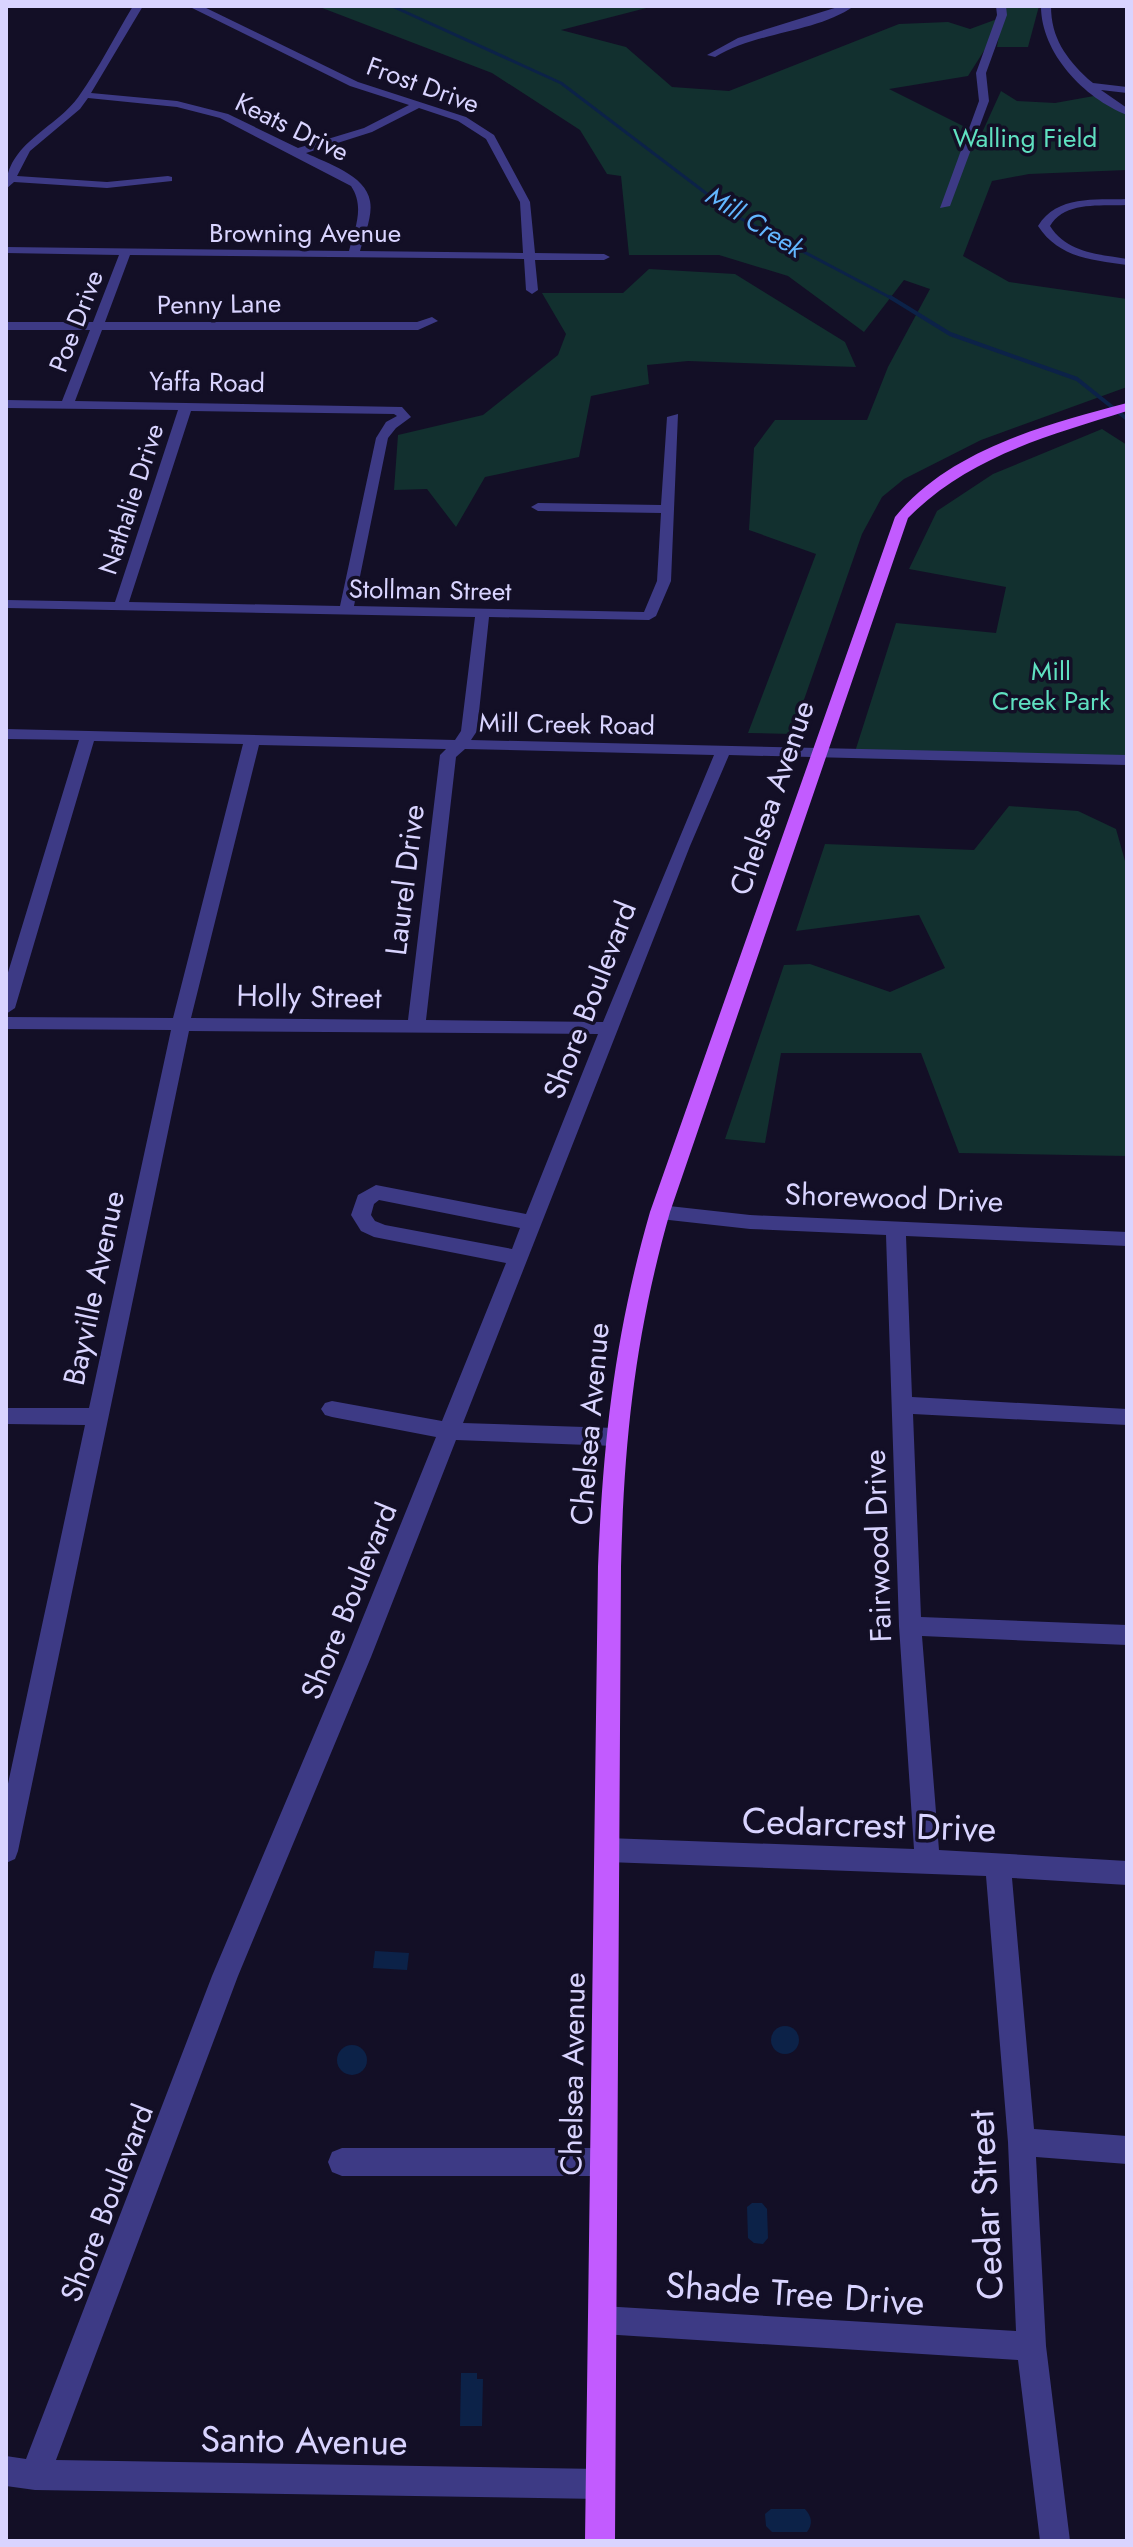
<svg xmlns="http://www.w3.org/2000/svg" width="1133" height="2547" viewBox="0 0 1133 2547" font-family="Jost,sans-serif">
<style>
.green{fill:#12302f}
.water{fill:#0c2248}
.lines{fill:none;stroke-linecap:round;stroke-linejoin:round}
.stream-far1{stroke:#0c2248;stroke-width:3}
.stream{stroke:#0c2248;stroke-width:4}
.minor{fill:#3d3a85;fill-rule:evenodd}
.major{fill:#c25bff;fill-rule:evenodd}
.labels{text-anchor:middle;stroke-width:7;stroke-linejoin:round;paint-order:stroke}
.far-street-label{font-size:26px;fill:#d9d4ff;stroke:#130f26}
.far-park-label{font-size:26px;fill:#5fe0c0;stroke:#130f26}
.far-water-label{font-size:26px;font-style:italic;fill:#62b6ff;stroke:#130f26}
.street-label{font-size:30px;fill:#d9d4ff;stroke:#130f26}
.near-street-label{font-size:36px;fill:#d9d4ff;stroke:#130f26}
</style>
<rect width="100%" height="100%" fill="#130f26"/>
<g class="green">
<path d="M 317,6 L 654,6 L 561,30 L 626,47 L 672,87 L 729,91 L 899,24 L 948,22 L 970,29 L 1000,18 L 987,46 L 968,76 L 889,89 L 981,135 L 1001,91 L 1017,101 L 1055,103 L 1094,96 L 1127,114 L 1127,170 L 1029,174 L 992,181 L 963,256 L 1009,282 L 1127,299 L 1127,387 L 981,440 L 904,479 L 882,497 L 862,534 L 792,734 L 748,733 L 816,554 L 749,530 L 754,448 L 775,420 L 867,420 L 888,367 L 930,289 L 904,280 L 864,332 L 788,276 L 719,255 L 629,255 L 621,176 L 607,174 L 580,130 L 492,73 Z"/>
<path d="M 1004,6 L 1039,6 L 1028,47 L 997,47 Z"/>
<path d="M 649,269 L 735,274 L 845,342 L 856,367 L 688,361 L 647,365 L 649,384 L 591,396 L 579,457 L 485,477 L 456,527 L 427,489 L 394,490 L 398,435 L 483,415 L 558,355 L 566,334 L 542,293 L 623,293 Z"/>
<path d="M 1102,429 L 1127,445 L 1127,763 L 853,758 L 896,623 L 996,633 L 1006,587 L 909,569 L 937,511 L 993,474 Z"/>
<path d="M 1009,806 L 1078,811 L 1116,829 L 1127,868 L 1127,1156 L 959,1153 L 921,1053 L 781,1053 L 765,1143 L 725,1139 L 784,965 L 810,964 L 890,992 L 945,968 L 919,915 L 796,931 L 825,844 L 974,850 Z"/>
</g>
<g class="water">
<path d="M 375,1951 L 409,1953 L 407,1970 L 373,1968 Z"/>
<circle cx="785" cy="2040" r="14"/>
<circle cx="352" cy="2060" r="15"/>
<path d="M 752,2203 L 762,2203 L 767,2209 L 768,2238 L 763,2244 L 754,2243 L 748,2238 L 747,2207 Z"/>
<path d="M 461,2373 L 477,2373 L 477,2379 L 483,2379 L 482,2426 L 460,2426 Z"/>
<path d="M 771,2509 L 805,2509 C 812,2517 813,2524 807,2532 L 772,2532 L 766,2526 L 765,2514 Z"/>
</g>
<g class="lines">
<path class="stream-far1" d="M 392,6 L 561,83 L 736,216 L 893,299"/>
<path class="stream" d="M 890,297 L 950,334 L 1077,379 L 1127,419"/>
<g class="minor">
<path d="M 133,6 L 143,6 L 91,93 L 177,101 L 228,114 L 298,148 L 364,128 L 409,105 L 350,86 L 188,6 L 202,6 L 358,82 L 466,117 L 494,135 L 530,202 L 535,253 L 604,254 L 610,257 L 604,260 L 535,260 L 538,290 L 532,294 L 526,290 L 524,259 L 130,255 L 105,322 L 417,322 L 432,317 L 438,321 L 418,330 L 102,330 L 75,401 L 402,407 L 411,417 L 396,428 L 388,438 L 354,606 L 644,612 L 657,581 L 661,513 L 538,511 L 531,507 L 538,503 L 661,505 L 667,417 L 678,414 L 671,581 L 656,616 L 649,620 L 489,617 L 477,731 L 471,740 L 1127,755 L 1127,765 L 729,755 L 690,846 L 463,1423 L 615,1428 L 623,1431 L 626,1437 L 623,1443 L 615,1446 L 456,1440 L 371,1657 L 238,1976 L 56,2460 L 600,2469 L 611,2473 L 615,2484 L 611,2495 L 600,2499 L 35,2490 L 6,2486 L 6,2456 L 26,2459 L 212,1976 L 347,1657 L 436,1437 L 332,1417 L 325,1415 L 321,1409 L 325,1403 L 332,1401 L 442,1421 L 506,1263 L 374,1237 L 361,1231 L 351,1215 L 358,1195 L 376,1185 L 526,1214 L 598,1034 L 189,1031 L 18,1851 L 15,1859 L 6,1863 L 6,1793 L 85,1425 L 6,1424 L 6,1408 L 89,1408 L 171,1030 L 6,1029 L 6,1017 L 173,1018 L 243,744 L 94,741 L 15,1008 L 6,1014 L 6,979 L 79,740 L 6,739 L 6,729 L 455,740 L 461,731 L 475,617 L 6,608 L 6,600 L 115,602 L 178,410 L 6,408 L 6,400 L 62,401 L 90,330 L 6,330 L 6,322 L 93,322 L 119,255 L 6,253 L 6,247 L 349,251 C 355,228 365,207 351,186 L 220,118 L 177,107 L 88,98 L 80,109 L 30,151 L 17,176 L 107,182 L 168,176 L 172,177 L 172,181 L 107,188 L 14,182 L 6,189 C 6,143 56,129 79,96 C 99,68 115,36 133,6 ZM 419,108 L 458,121 L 486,139 L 520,202 L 523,253 L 360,251 C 364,236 373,216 370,201 C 366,175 326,163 306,153 L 372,132 ZM 191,411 L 394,414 L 397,416 L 386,422 L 376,438 L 340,606 L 129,602 ZM 259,745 L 446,749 L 440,755 L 408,1020 L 191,1018 ZM 465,749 L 714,755 L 603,1022 L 426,1020 L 456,757 ZM 379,1200 L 520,1228 L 512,1249 L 385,1225 L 375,1221 L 371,1215 L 374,1204 Z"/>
<path d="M 841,6 L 854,6 C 816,33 758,31 715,57 L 707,55 L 738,38 Z"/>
<path d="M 996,6 L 1006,6 L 1007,15 L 986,73 L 989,101 L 950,206 L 940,208 L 979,101 L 976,73 L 997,15 Z"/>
<path d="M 1041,6 L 1051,6 C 1051,38 1066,58 1088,79 L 1093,83 L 1127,87 L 1127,93 L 1101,90 L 1127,108 L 1127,115 C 1084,98 1041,53 1041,6 Z"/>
<path d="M 1127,199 L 1127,205 C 1101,206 1064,201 1050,226 C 1067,253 1098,254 1127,259 L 1127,265 C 1092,260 1059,258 1038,226 C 1057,195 1095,200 1127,199 Z"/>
<path d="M 660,1205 L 750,1215 L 1127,1232 L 1127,1246 L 906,1236 L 912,1397 L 1127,1409 L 1127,1425 L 913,1414 L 921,1617 L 1127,1625 L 1127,1645 L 922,1636 L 939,1850 L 1127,1861 L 1127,1885 L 1012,1878 L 1034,2129 L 1127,2136 L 1127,2164 L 1036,2157 L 1046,2346 L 1070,2541 L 1040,2541 L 1018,2360 L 602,2334 L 592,2330 L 588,2320 L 592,2310 L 602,2306 L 1016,2331 L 1008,2142 L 986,1876 L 607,1862 L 598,1858 L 595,1850 L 598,1842 L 607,1838 L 914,1849 L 899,1626 L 886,1235 L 750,1229 L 660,1219 L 650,1212 Z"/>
<path d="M 342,2148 L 603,2148 L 613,2152 L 617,2162 L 613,2172 L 603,2176 L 342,2176 L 332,2172 L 328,2162 L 332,2152 Z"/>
</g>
<path class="major" d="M 1127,403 L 1127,411 C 1047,436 968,457 908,518 L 670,1212 C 635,1335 624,1440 621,1567 L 615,2541 L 585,2541 L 598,1567 C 603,1441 615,1333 650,1212 L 895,517 C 949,450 1047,424 1127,403 Z"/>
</g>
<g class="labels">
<g class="far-street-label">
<text transform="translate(423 85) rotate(20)" y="9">Frost Drive</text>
<text transform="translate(292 127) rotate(26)" y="9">Keats Drive</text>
<text x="305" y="242">Browning Avenue</text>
<text transform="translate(219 304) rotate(-1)" y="9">Penny Lane</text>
<text transform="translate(76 321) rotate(-69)" y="9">Poe Drive</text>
<text transform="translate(207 382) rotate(1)" y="9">Yaffa Road</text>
<text transform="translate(131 499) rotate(-72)" y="9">Nathalie Drive</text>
<text transform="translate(430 590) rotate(1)" y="9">Stollman Street</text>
<text transform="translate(567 724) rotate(1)" y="9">Mill Creek Road</text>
</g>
<g class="far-park-label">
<text x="1025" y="147">Walling Field</text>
<text x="1051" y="680">Mill<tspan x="1051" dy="30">Creek Park</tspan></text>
</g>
<g class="far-water-label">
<text transform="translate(755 222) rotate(32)" y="9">Mill Creek</text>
</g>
<g class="street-label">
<text transform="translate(772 798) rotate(-71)" y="10">Chelsea Avenue</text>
<text transform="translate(405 880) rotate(-83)" y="10">Laurel Drive</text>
<text transform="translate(309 997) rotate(1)" y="10">Holly Street</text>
<text transform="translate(590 1000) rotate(-69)" y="10">Shore Boulevard</text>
<text transform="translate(894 1198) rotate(2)" y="10">Shorewood Drive</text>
<text transform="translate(94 1288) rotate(-78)" y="10">Bayville Avenue</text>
<text transform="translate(590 1424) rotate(-85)" y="10">Chelsea Avenue</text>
<text transform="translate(878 1546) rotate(-92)" y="10">Fairwood Drive</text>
<text transform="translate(349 1601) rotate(-68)" y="10">Shore Boulevard</text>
<text transform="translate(573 2074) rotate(-89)" y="10">Chelsea Avenue</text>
<text transform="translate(107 2203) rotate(-69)" y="10">Shore Boulevard</text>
</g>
<g class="near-street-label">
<text transform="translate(869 1824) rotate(2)" y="13">Cedarcrest Drive</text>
<text transform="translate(985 2205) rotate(-93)" y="13">Cedar Street</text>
<text transform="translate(795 2293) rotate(4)" y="13">Shade Tree Drive</text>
<text transform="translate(304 2440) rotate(1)" y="13">Santo Avenue</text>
</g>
</g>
<rect width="1133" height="2547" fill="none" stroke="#d9d4ff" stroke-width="16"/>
</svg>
